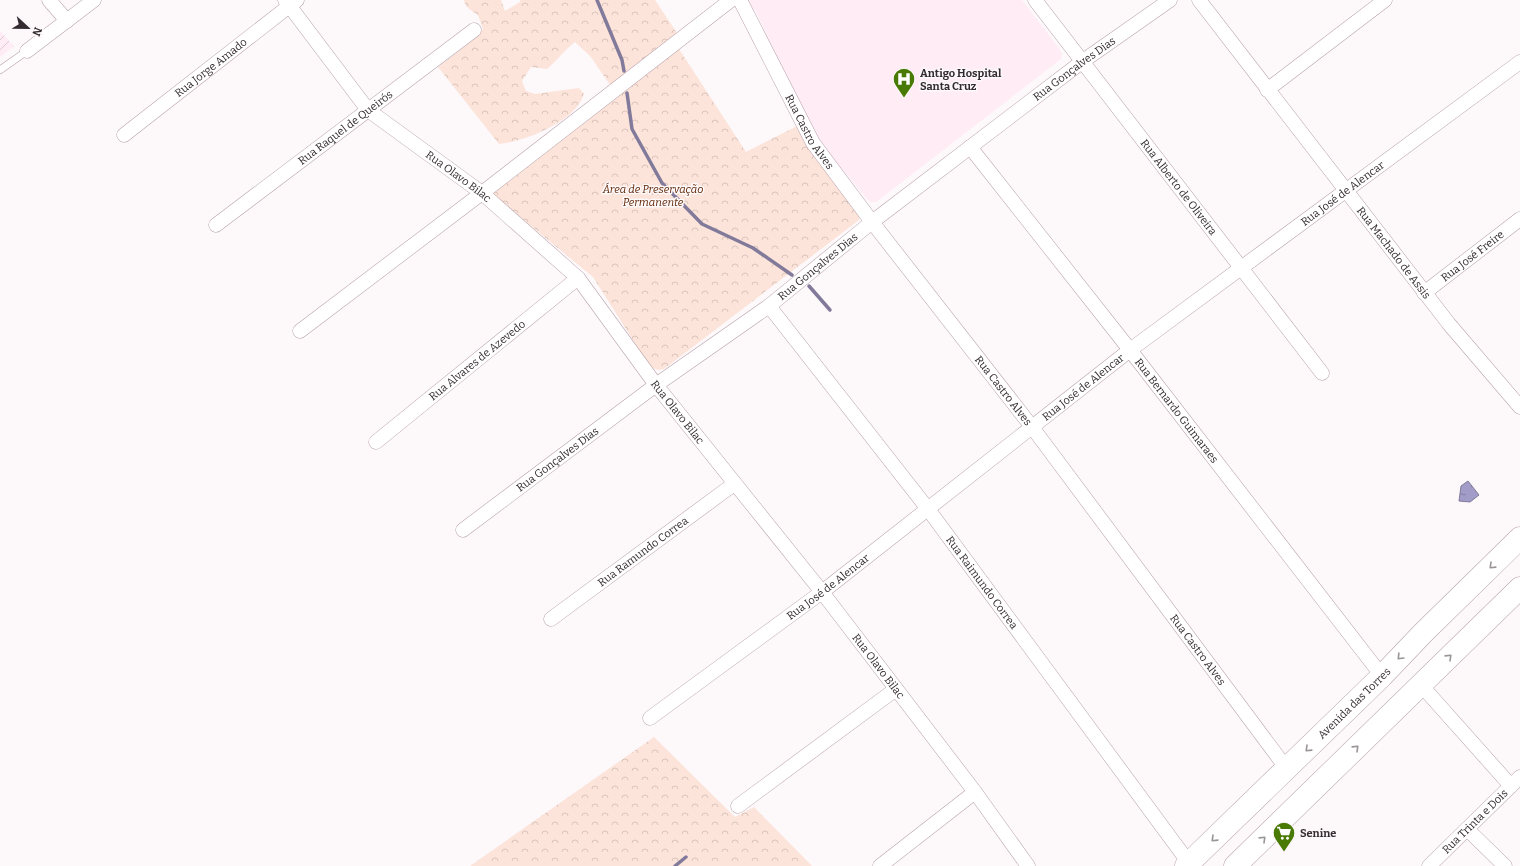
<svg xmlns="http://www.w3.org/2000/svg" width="1520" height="866" viewBox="0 0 1520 866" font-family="Bitter,serif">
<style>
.built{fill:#ffecf4}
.industrial{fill:url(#industrial-furrows)}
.forest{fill:url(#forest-crowns)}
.water{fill:url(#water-ripples);stroke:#817a9a}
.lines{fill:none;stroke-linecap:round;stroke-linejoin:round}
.stream{stroke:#817a9a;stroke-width:3.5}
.service-casing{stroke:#b8a2ac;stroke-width:8}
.minor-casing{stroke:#b8a2ac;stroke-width:15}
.primary-casing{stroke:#b8a2ac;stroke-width:23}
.service{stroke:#fff;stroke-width:7}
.minor{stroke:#fff;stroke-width:14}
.primary{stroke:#fff;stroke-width:22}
.oneway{stroke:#999597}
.labels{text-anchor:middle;stroke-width:3;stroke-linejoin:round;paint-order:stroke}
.street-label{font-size:11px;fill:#332b2f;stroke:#fdf8fa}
.poi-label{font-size:11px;font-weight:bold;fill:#332b2f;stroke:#fdf8fa;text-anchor:start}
.park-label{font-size:11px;font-style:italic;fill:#612705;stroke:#fdf8fa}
</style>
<defs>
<pattern id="industrial-furrows" width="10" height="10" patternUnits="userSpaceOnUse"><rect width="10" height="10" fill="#ffecf4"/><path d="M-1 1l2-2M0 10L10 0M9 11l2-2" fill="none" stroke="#dbcbd2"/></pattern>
<pattern id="forest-crowns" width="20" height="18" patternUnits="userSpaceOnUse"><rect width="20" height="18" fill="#fce4da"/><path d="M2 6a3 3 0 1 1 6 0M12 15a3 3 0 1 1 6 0" fill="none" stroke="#d8c4bb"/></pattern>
<pattern id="water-ripples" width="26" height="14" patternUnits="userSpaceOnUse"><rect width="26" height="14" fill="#a29cc8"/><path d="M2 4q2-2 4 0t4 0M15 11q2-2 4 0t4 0" fill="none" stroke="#857fa3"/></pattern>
</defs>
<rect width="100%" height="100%" fill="#fdf8fa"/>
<path class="built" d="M 746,0 L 1022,0 L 1059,48 L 1062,54 L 1061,59 L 876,202 L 871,202 L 868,200 L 818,140 L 756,12 Z"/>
<path class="industrial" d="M 0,31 L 14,46 L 0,57 Z"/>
<g class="forest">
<path d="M 464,0 L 501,0 L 505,11 L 520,2 L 520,0 L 655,0 L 677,33 L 610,85 L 591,57 L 575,42 C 564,50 557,61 547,69 L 531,67 L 522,81 L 526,91 L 535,94 L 579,88 L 584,94 C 575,122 526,141 499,144 L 438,67 L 473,40 L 483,29 L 478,15 C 472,11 465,8 464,0 Z"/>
<path d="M 679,49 L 746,152 L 799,125 L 860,214 L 859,220 L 664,369 L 658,370 L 650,367 L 593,277 L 497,198 L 494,193 L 495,188 Z"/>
<path d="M 654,737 L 735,817 L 754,807 L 812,866 L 470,866 Z"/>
</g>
<path class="water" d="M 1468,481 L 1479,495 L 1470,502 L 1459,501 L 1461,486 Z"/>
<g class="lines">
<g class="stream">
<path d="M 597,0 L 622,60 L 624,71"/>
<path d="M 627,93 L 632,129 L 662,183 L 702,224 L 753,248 L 792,275"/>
<path d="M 809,286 L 830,310"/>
<path d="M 675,866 L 686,857"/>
</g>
<g class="service-casing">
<path id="service" d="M 0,70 L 27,51"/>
</g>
<g class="minor-casing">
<g id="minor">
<path d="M 49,0 L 67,21"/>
<path id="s1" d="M 285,0 L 368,110 L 482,193 L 578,278 L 656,385 L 822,592 L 975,792 L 1028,866"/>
<path id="s2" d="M 740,0 L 813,143 L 872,222 L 1032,427 L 1287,769"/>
<path id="s3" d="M 1035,0 L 1322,373"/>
<path id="s4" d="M 1199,0 L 1449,324 L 1520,407"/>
<path d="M 27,51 L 94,0"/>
<path d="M 1267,90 L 1385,0"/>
<path id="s5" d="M 124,135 L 297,0"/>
<path id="s6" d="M 970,147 L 1130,350 L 1382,676"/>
<path id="s7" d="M 216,225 L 474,30"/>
<path id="s8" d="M 1424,293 L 1520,219"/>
<path id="s9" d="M 769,306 L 928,509 L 1189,863"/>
<path d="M 300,331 L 482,193 L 731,0"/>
<path id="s10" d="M 376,442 L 578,278"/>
<path id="s11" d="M 463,530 L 656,385 L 769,306 L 872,222 L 1083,61 L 1170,0"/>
<path id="s12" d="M 551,619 L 734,484"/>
<path d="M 1421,685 L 1511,786"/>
<path id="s13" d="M 650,718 L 822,592 L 1130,350 L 1520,62"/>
<path d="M 738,806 L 896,689"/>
<path d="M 1467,829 L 1505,866"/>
<path d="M 880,866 L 975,792"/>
<path id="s14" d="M 1429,866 L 1520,777"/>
</g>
</g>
<g class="primary-casing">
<g id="primary">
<path id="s15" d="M 1186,866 L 1382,676 L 1423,633 L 1520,538"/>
<path d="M 1235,866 L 1520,588"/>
</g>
</g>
<use href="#service" class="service"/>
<use href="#minor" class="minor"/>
<use href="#primary" class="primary"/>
</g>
<defs><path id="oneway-chevron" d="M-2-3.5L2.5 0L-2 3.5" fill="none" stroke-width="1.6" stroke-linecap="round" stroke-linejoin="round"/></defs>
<g class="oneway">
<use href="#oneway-chevron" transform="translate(1492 566) rotate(136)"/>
<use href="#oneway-chevron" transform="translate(1400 657) rotate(134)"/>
<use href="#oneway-chevron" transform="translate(1449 657) rotate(-44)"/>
<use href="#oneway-chevron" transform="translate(1356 748) rotate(-44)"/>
<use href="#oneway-chevron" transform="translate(1308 749) rotate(136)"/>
<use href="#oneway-chevron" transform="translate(1214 839) rotate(136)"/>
<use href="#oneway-chevron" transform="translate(1263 839) rotate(-44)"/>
</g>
<defs>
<g id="hospital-pin" transform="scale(1.15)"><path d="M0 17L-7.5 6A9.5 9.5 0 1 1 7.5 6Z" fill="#497a03" stroke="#fdf8fa"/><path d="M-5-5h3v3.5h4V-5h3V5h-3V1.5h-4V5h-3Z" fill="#fff"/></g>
<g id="supermarket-pin" transform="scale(1.15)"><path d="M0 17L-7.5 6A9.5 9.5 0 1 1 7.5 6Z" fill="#497a03" stroke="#fdf8fa"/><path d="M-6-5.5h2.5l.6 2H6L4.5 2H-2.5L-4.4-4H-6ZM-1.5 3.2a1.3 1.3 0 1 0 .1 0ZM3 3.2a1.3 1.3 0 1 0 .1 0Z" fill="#fff"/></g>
</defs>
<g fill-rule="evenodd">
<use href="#hospital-pin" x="904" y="79"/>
<use href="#supermarket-pin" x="1284" y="833"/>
</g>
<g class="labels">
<g class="street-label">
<text dy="4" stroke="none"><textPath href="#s5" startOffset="110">Rua Jorge Amado</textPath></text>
<text dy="4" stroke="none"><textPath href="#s11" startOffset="766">Rua Gonçalves Dias</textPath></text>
<text dy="4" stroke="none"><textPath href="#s7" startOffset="162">Rua Raquel de Queirós</textPath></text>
<text dy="4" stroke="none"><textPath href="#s2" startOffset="149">Rua Castro Alves</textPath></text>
<text dy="4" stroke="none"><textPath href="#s1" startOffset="250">Rua Olavo Bilac</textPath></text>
<text dy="4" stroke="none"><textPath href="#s3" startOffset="236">Rua Alberto de Oliveira</textPath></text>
<text dy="4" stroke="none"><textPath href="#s13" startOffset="869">Rua José de Alencar</textPath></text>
<text dy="4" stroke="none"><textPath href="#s4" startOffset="319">Rua Machado de Assis</textPath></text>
<text dy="4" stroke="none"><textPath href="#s8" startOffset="61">Rua José Freire</textPath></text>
<text dy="4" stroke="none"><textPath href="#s11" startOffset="442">Rua Gonçalves Dias</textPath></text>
<text dy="4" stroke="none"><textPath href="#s10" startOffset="130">Rua Alvares de Azevedo</textPath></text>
<text dy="4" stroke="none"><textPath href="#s13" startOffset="545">Rua José de Alencar</textPath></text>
<text dy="4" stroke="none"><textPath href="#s2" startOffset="473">Rua Castro Alves</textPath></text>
<text dy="4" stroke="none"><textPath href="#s6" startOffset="335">Rua Bernardo Guimaraes</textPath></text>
<text dy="4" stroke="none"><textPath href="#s1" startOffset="574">Rua Olavo Bilac</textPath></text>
<text dy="4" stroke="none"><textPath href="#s11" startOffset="118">Rua Gonçalves Dias</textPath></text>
<text dy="4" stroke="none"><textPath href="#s12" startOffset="114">Rua Ramundo Correa</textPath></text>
<text dy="4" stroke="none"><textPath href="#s9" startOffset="349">Rua Raimundo Correa</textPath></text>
<text dy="4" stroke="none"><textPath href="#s13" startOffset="221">Rua José de Alencar</textPath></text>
<text dy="4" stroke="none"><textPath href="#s2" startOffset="797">Rua Castro Alves</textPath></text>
<text dy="4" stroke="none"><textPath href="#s1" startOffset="898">Rua Olavo Bilac</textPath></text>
<text dy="4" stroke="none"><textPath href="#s15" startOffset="234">Avenida das Torres</textPath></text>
<text dy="4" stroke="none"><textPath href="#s14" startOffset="64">Rua Trinta e Dois</textPath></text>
</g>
<g class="poi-label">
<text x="920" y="77">Antigo Hospital<tspan x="920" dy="13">Santa Cruz</tspan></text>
<text x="1300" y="837">Senine</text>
</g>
<g class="park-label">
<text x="653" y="193">Área de Preservação<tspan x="653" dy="13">Permanente</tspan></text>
</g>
</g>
<g transform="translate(28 28) rotate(112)" stroke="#fdf8fa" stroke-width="3" paint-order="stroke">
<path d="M0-3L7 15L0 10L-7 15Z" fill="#332b2f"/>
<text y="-6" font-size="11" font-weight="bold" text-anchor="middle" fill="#332b2f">N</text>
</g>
</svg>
